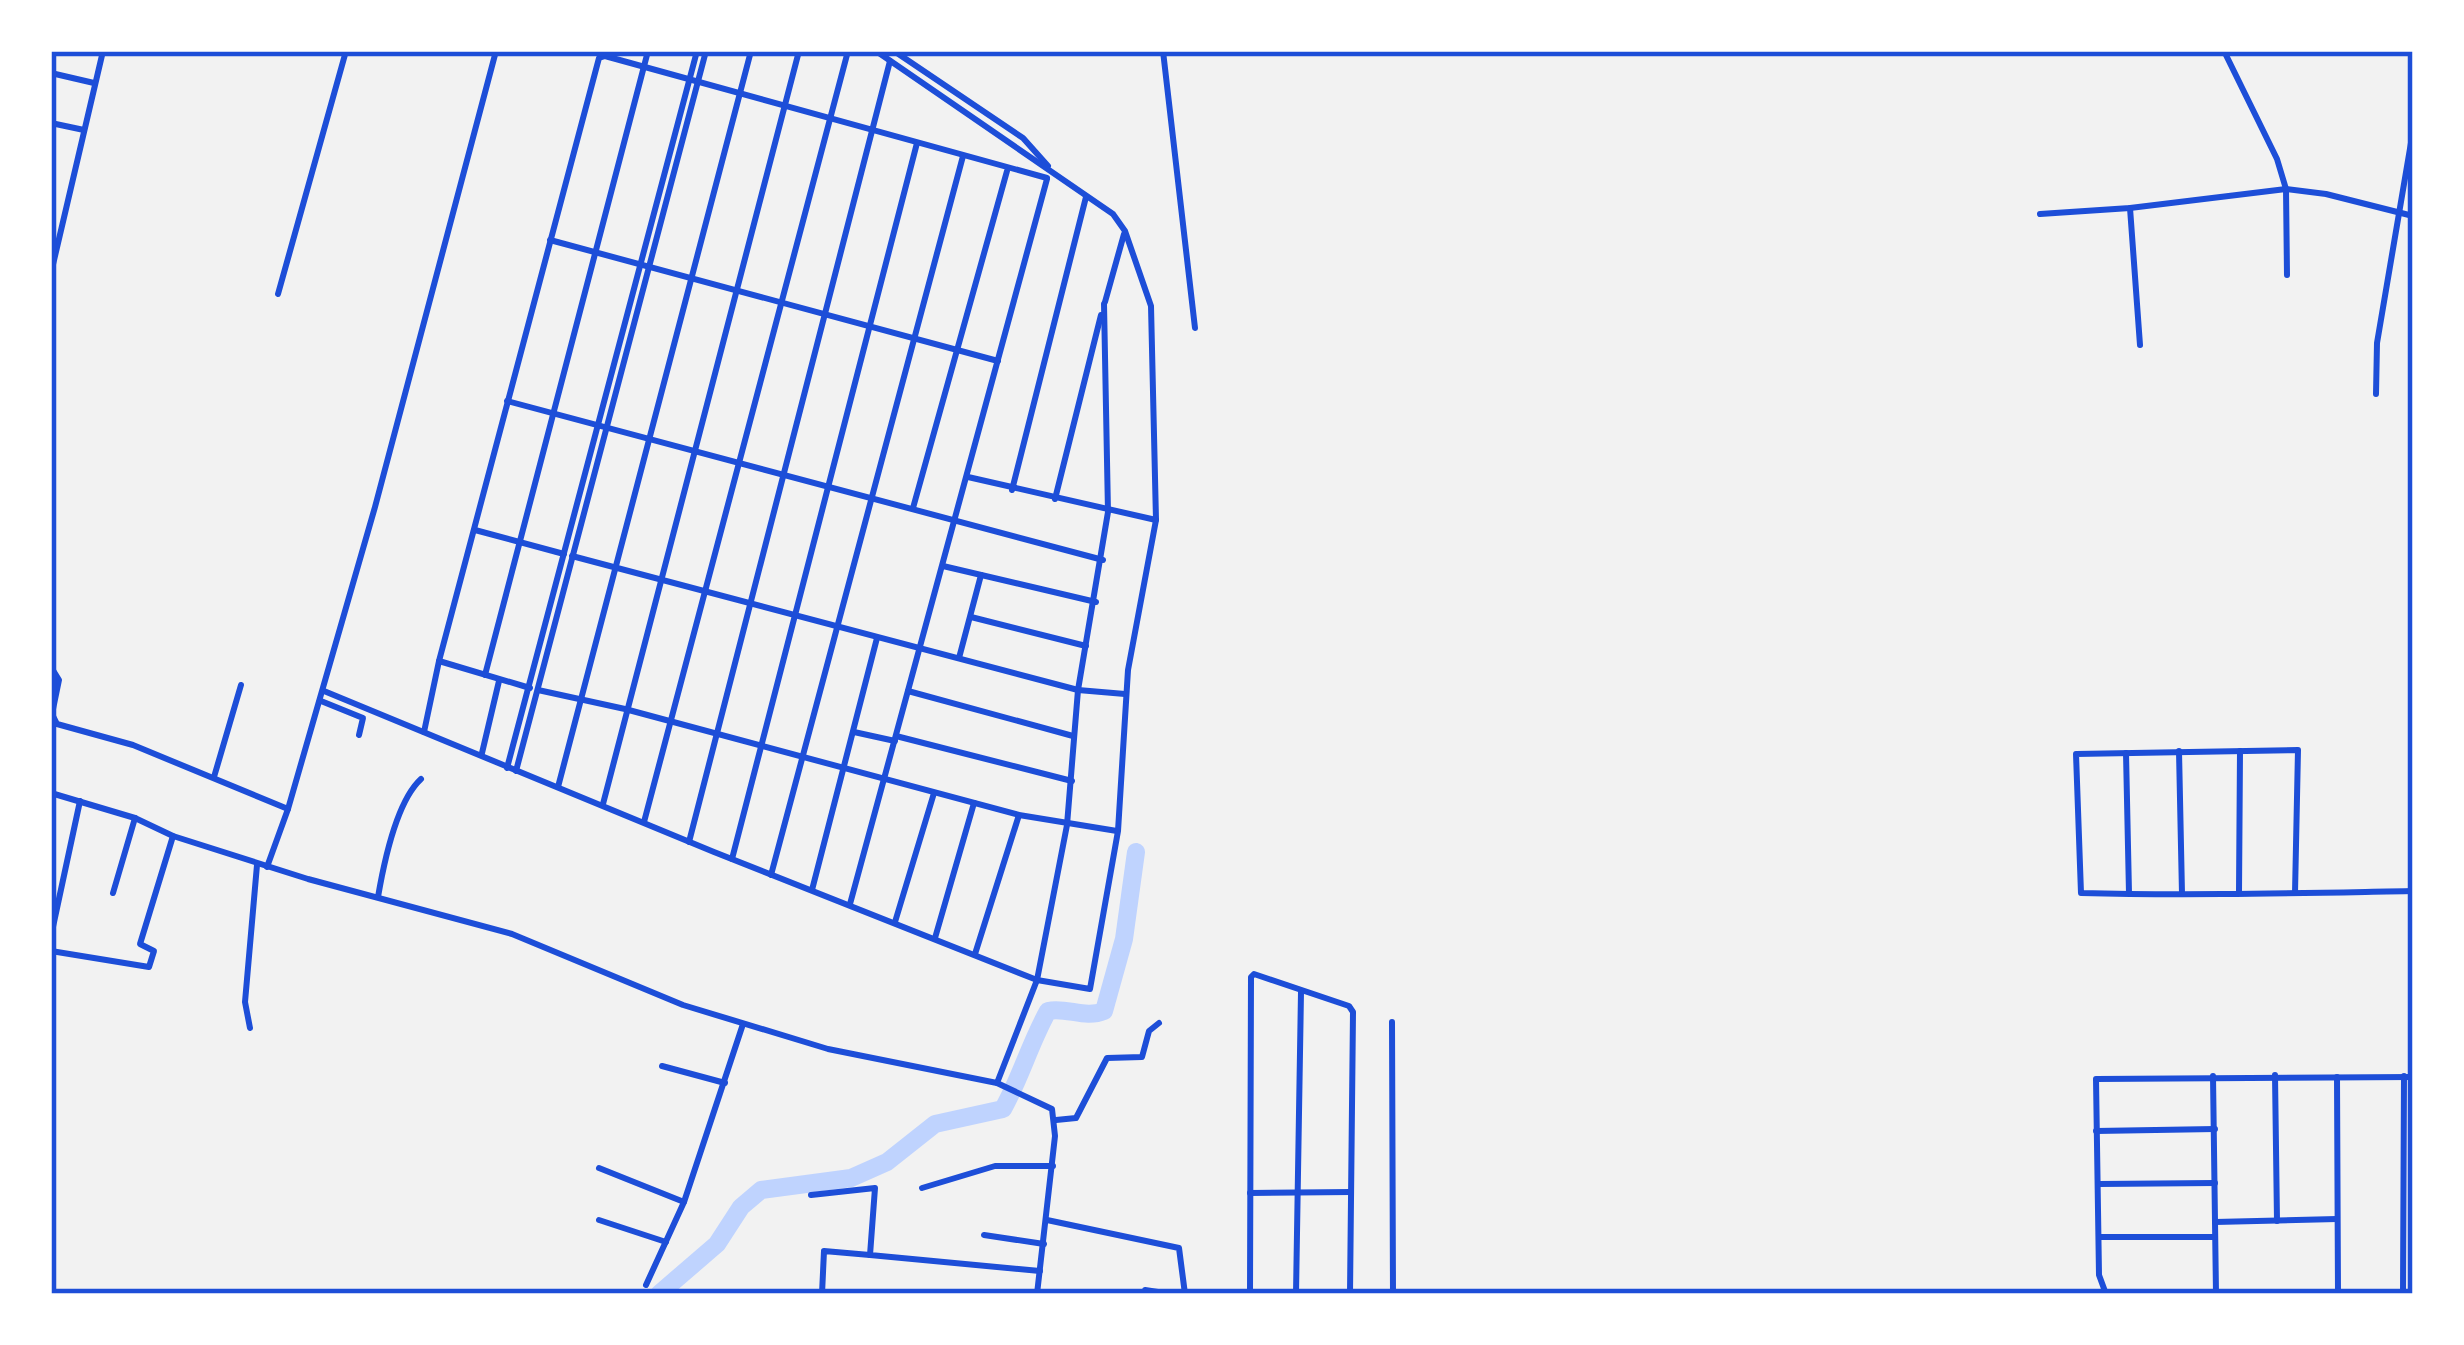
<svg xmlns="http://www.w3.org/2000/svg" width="2464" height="1345" viewBox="0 0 2464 1345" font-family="'Space Grotesk',sans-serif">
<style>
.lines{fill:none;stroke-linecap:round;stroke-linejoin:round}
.river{stroke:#bfd3fe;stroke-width:18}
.minor{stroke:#1d4ed8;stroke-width:6}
.neatline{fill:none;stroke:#1d4ed8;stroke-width:4.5}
</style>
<rect width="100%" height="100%" fill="#f2f2f2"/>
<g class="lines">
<path class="river" d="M 659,1294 L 717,1244 L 741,1207 L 761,1190 L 851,1178 L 887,1162 L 935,1124 L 1003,1109 C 1021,1077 1030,1043 1048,1011 C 1067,1007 1085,1019 1104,1011 L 1124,939 L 1136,852"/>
<g class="minor">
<path d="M 894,51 L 1023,138 L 1048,166"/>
<path d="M 1163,51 L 1195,328"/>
<path d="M 2224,51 L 2277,159 L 2286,189 L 2287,275"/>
<path d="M 51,73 L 94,83"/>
<path d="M 51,123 L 84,130"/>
<path d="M 2130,208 L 2140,345"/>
<path d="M 2040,214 L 2130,208 L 2286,189 L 2326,194 L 2413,216"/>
<path d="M 550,240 L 998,361"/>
<path d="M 51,273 L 103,51"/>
<path d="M 278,294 L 346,51"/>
<path d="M 1105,302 L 1124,234"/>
<path d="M 2376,394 L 2377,343 L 2413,131"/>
<path d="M 507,401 L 1103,560"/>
<path d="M 968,477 L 1156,520"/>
<path d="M 1012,490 L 1086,197"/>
<path d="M 1055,499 L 1101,315"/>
<path d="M 913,508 L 1007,171"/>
<path d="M 475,530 L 564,554"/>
<path d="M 572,556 L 1078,690 L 1125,694"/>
<path d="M 943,566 L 1096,602"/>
<path d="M 971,617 L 1086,646"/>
<path d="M 959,658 L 981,575"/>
<path d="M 439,661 L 530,688"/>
<path d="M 51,667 L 59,680 L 52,714 L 57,724 L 133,745 L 288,809 L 267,867"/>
<path d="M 485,675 L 648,51"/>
<path d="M 538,690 L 625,709 L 1019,815 L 1117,831"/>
<path d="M 324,691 L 714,852 L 1037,980 L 1090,989 L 1118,831 L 1128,670 L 1156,520 L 1151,306 L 1125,231 L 1113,214 L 876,51"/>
<path d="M 908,691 L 1073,736"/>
<path d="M 321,701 L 363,718 L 359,735"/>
<path d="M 424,732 L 439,661 L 599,58 L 605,56 L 1047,178"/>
<path d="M 854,732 L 895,741"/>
<path d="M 896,736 L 1072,781"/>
<path d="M 2179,751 L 2182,894"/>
<path d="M 482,753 L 499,681"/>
<path d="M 2126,753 L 2129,893"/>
<path d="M 507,768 L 697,51"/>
<path d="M 516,771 L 706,51"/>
<path d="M 214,777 L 241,685"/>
<path d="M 558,787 L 751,51"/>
<path d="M 51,793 L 135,818 L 173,836 L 308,879 L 512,934 L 683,1005 L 828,1049 L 997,1083 L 1052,1109 L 1055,1136 L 1037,1294"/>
<path d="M 603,804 L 799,51"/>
<path d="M 288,809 L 375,507 L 496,51"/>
<path d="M 644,822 L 848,51"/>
<path d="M 689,842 L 890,61"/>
<path d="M 732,859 L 917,143"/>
<path d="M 771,875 L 963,156"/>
<path d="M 812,890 L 877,638"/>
<path d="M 2239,892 L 2240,751"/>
<path d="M 113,893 L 135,818"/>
<path d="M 2295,893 L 2298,750 L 2076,754 L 2081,893 C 2191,896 2302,893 2413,891"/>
<path d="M 378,897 C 384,862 396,802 421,779"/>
<path d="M 850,904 L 1047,179"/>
<path d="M 895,922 L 934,793"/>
<path d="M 51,936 L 80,801"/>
<path d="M 935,938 L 974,803"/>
<path d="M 51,951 L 149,967 L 154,951 L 140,944 L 173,836"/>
<path d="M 975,954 L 1019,815"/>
<path d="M 1392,1022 L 1393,1294"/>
<path d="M 250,1028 L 245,1002 L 257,865"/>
<path d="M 662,1066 L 725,1083"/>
<path d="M 2275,1075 L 2277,1221"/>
<path d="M 2213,1076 L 2216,1294"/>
<path d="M 2337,1077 L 2338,1294"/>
<path d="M 997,1083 L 1037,980 L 1067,825 L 1078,690 L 1108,512 L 1104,304"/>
<path d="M 1056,1120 L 1076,1118 L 1107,1058 L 1142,1057 L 1149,1031 L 1159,1023"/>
<path d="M 2096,1131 L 2215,1129"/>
<path d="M 599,1168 L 684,1202"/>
<path d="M 2099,1184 L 2215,1183"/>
<path d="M 922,1188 L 995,1166 L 1053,1166"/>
<path d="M 1250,1193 L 1351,1192"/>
<path d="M 811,1195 L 875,1188 L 870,1255 L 1040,1271"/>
<path d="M 599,1220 L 666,1242"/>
<path d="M 1047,1220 L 1179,1248 L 1185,1294"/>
<path d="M 2215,1222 L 2337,1219"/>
<path d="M 984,1235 L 1044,1244"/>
<path d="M 2099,1237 L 2215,1237"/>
<path d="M 646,1285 L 684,1202 L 743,1024"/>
<path d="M 1145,1290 L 1171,1294"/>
<path d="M 674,1294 L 689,1294"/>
<path d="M 822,1294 L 824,1251 L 870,1255"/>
<path d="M 1250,1294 L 1251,977 L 1254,974 L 1349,1006 L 1353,1012 L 1350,1294"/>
<path d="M 1296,1294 L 1301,992"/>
<path d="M 2106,1294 L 2099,1275 L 2096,1079 L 2413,1077"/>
<path d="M 2272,1294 L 2282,1294"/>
<path d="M 2403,1294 L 2404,1076"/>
</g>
</g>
<rect width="2464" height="1345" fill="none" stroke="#ffffff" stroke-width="108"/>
<rect x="54" y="54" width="2356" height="1237" class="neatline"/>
</svg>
